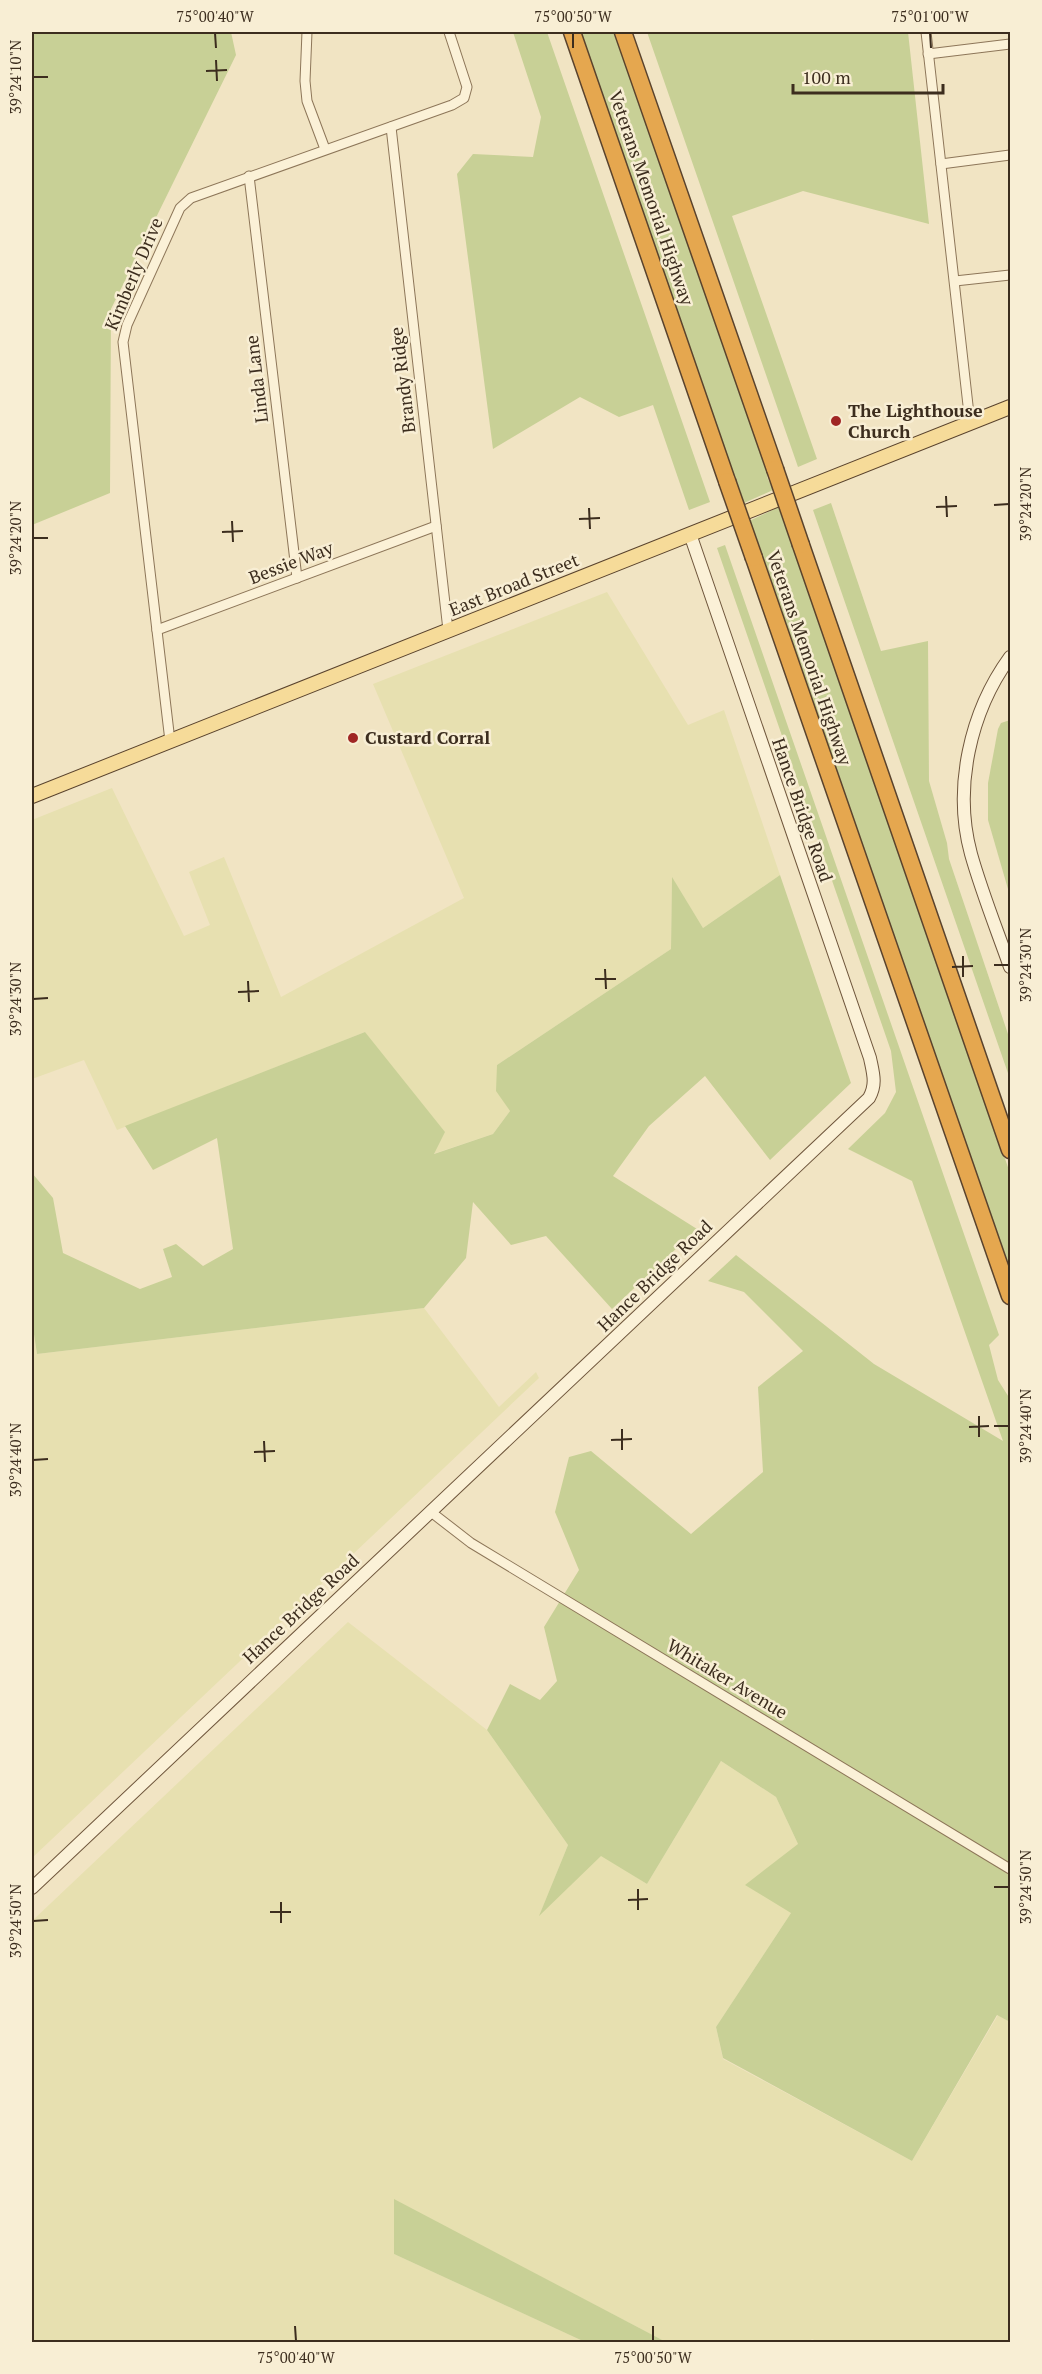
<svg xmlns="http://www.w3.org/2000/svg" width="1042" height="2374" viewBox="0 0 1042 2374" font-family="'PT Serif',serif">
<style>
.farmland{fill:#e7e0b0}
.green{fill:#c8d096}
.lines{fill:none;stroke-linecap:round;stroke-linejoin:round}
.street-casing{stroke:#8d7659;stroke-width:11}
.secondary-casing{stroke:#6f563c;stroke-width:14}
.primary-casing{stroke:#5a432d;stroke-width:16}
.highway-casing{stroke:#5a432d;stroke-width:19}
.street{stroke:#fbf1d7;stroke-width:9}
.secondary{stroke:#fbf1d7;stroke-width:12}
.primary{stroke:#f6db99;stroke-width:14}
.highway{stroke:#e5a74f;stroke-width:16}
.highway-bridge-casing{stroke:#5a432d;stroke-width:19;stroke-linecap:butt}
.highway-bridge{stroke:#e5a74f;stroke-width:16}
.ticks{fill:none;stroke:#3c2d1e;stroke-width:2}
.poi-dot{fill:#a02624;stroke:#f8eed4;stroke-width:2}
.labels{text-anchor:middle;stroke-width:5;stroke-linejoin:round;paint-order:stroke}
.street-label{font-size:18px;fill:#3c2d1e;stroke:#f8eed4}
.poi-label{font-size:18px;font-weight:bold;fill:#3c2d1e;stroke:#f8eed4;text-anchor:start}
.neatline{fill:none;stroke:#3c2d1e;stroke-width:2}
.ticks-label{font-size:15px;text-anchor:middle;fill:#3c2d1e}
</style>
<rect width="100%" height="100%" fill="#f1e4c3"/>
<g class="farmland">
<path d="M 607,592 L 688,725 L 724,710 L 780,875 L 703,928 L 672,878 L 671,949 L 497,1065 L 497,1091 L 510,1111 L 493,1134 L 433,1154 L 365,1032 L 117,1130 L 84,1060 L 32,1079 L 32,820 L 112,788 L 184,936 L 210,925 L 189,872 L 224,857 L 281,997 L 464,898 L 373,684 Z"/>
<path d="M 424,1308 L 499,1407 L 536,1372 L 539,1378 L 32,1858 L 32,1321 L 37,1354 Z"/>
<path d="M 348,1622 L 487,1730 L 568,1845 L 540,1914 L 601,1855 L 647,1884 L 721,1761 L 776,1797 L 798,1844 L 791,1913 L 716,2027 L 723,2059 L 912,2161 L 998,2015 L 1010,2022 L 1010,2342 L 819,2342 L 812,2339 L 809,2342 L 666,2342 L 394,2200 L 394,2254 L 585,2342 L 32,2342 L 32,1921 Z"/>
</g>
<g class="green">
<path d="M 32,32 L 231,32 L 236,55 L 111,309 L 110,493 L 32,525 Z"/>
<path d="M 513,32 L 547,32 L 710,502 L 689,510 L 653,405 L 619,417 L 580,397 L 493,449 L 457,174 L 473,154 L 533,157 L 541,117 Z"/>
<path d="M 578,32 L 617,32 L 770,471 L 767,477 L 773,490 L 744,503 L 736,479 L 732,479 Z"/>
<path d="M 647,32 L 908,32 L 929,224 L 803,191 L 732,216 L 817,459 L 798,467 Z"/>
<path d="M 831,503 L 881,651 L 928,641 L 929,781 L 947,843 L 949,859 L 1010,1040 L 1010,1079 L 813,510 Z"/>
<path d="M 779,507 L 1010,1173 L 1010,1273 L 749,521 Z"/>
<path d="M 725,545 L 999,1335 L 989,1345 L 998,1380 L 1010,1399 L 1010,2022 L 997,2015 L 912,2161 L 723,2058 L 716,2027 L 791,1913 L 745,1885 L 798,1844 L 776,1797 L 721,1761 L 647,1884 L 601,1856 L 539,1916 L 568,1845 L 487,1730 L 510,1684 L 540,1700 L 557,1681 L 544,1627 L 579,1570 L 555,1512 L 569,1457 L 591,1451 L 691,1534 L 763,1472 L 758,1387 L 803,1351 L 744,1292 L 708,1281 L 736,1255 L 874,1364 L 1003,1441 L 912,1181 L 848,1149 L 885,1113 L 896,1092 L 891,1051 L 717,548 Z"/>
<path d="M 1010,720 L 1010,896 L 988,820 L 988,783 L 998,729 L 1001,723 Z"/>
<path d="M 780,875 L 851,1083 L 770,1160 L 705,1076 L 649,1126 L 613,1176 L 697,1229 L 612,1309 L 546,1236 L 511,1245 L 473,1202 L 466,1258 L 424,1308 L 37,1354 L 32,1321 L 32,1173 L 53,1198 L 63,1253 L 140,1289 L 172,1277 L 163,1249 L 176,1244 L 203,1266 L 233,1249 L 217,1138 L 153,1170 L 125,1126 L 365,1032 L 445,1132 L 434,1154 L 493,1134 L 510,1111 L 496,1091 L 497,1065 L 671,949 L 672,877 L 703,928 Z"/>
<path d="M 394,2199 L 666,2342 L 585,2342 L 394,2254 Z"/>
</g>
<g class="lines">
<g class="street-casing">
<g id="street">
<path d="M 307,32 L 305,81 L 307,101 L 325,149"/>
<path d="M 926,32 L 970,423"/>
<path d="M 928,54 L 1010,44"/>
<path d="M 391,127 L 448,630"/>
<path d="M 941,164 L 1010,155"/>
<path d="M 249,176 L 297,578"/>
<path d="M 955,281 L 1010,275"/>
<path d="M 157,630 L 436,526"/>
<path d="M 170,741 L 123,342 L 127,325 L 180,208 L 191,198 L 452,105 L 464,98 L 467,87 L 449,32"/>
<path d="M 431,1512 L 471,1543 L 1010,1869"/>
</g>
</g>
<g class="secondary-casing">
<g id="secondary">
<path d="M 1010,657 C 970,712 953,788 971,854 C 982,893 997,930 1010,967"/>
<path d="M 32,1888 L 869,1098 C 877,1084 873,1073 870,1058 L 690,534"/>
</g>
</g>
<g class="primary-casing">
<path id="primary" d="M 32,796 L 1010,407"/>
</g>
<g class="highway-casing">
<g id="highway">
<path d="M 572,32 L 727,481"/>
<path d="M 623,32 L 775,469"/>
<path d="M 801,545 L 1010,1150"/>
<path d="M 754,558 L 1010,1296"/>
</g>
</g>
<use href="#street" class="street"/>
<use href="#secondary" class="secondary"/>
<use href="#primary" class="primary"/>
<use href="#highway" class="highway"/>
<g class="highway-bridge-casing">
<g id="highway-bridge">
<path d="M 775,469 L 801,545"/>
<path d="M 727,481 L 754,558"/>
</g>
</g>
<use href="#highway-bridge" class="highway-bridge"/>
</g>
<path class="ticks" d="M 215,33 L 216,48M 573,33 L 573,48M 930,33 L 931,48M 216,60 L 217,81M 206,71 L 227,70M 33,77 L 48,77M 946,496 L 947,517M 994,505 L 1009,504M 936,507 L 957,506M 589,508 L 590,529M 579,519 L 600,518M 232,521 L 233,542M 222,532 L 243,531M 33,538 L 48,538M 963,956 L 963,977M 994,965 L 1009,965M 952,967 L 973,966M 605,969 L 606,989M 595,979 L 616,979M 248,981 L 249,1002M 238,992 L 259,991M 33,999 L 48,998M 979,1416 L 979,1437M 994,1426 L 1009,1426M 969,1427 L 989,1426M 622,1429 L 622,1450M 611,1440 L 632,1439M 264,1441 L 265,1462M 254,1452 L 275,1451M 33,1460 L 48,1459M 994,1887 L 1009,1887M 638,1889 L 638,1910M 628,1900 L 648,1899M 281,1902 L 281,1923M 270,1912 L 291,1912M 33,1921 L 48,1920M 295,2326 L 296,2341M 653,2326 L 653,2341"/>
<g class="poi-dot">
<circle cx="836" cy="421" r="6"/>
<circle cx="353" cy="738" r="6"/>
</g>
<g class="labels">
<g class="street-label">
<text transform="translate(651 198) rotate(71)" y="6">Veterans Memorial Highway</text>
<text transform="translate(134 274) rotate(-67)" y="6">Kimberly Drive</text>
<text transform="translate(257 379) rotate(-97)" y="6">Linda Lane</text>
<text transform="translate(403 380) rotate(-97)" y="6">Brandy Ridge</text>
<text transform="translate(291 563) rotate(-21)" y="6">Bessie Way</text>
<text transform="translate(514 585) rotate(-22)" y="6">East Broad Street</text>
<text transform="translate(809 658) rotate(71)" y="6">Veterans Memorial Highway</text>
<text transform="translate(802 810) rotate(71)" y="6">Hance Bridge Road</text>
<text transform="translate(655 1276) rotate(-44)" y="6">Hance Bridge Road</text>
<text transform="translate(301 1609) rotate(-43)" y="6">Hance Bridge Road</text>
<text transform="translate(727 1679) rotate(31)" y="6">Whitaker Avenue</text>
</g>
<g class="poi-label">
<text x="848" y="417">The Lighthouse<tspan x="848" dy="21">Church</tspan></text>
<text x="365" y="744">Custard Corral</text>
</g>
</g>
<rect width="1042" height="2374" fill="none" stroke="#f8eed4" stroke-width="66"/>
<path d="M793 84v9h150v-9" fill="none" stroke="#3c2d1e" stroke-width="3"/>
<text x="802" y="84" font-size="18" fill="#3c2d1e" stroke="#f8eed4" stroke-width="4.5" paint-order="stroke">100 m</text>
<rect x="33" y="33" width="976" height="2308" class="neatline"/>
<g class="ticks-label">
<text x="215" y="22">75°00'40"W</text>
<text x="573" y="22">75°00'50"W</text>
<text x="930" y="22">75°01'00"W</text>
<text transform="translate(16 77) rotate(-90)" y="5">39°24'10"N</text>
<text transform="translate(1026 504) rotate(-90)" y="5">39°24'20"N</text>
<text transform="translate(16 538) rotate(-90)" y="5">39°24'20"N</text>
<text transform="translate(1026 965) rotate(-90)" y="5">39°24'30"N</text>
<text transform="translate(16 999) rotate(-90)" y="5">39°24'30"N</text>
<text transform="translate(1026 1426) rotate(-90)" y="5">39°24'40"N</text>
<text transform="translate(16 1460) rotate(-90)" y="5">39°24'40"N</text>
<text transform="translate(1026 1887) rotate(-90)" y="5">39°24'50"N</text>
<text transform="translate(16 1921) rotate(-90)" y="5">39°24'50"N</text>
<text x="296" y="2363">75°00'40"W</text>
<text x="653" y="2363">75°00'50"W</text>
</g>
</svg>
